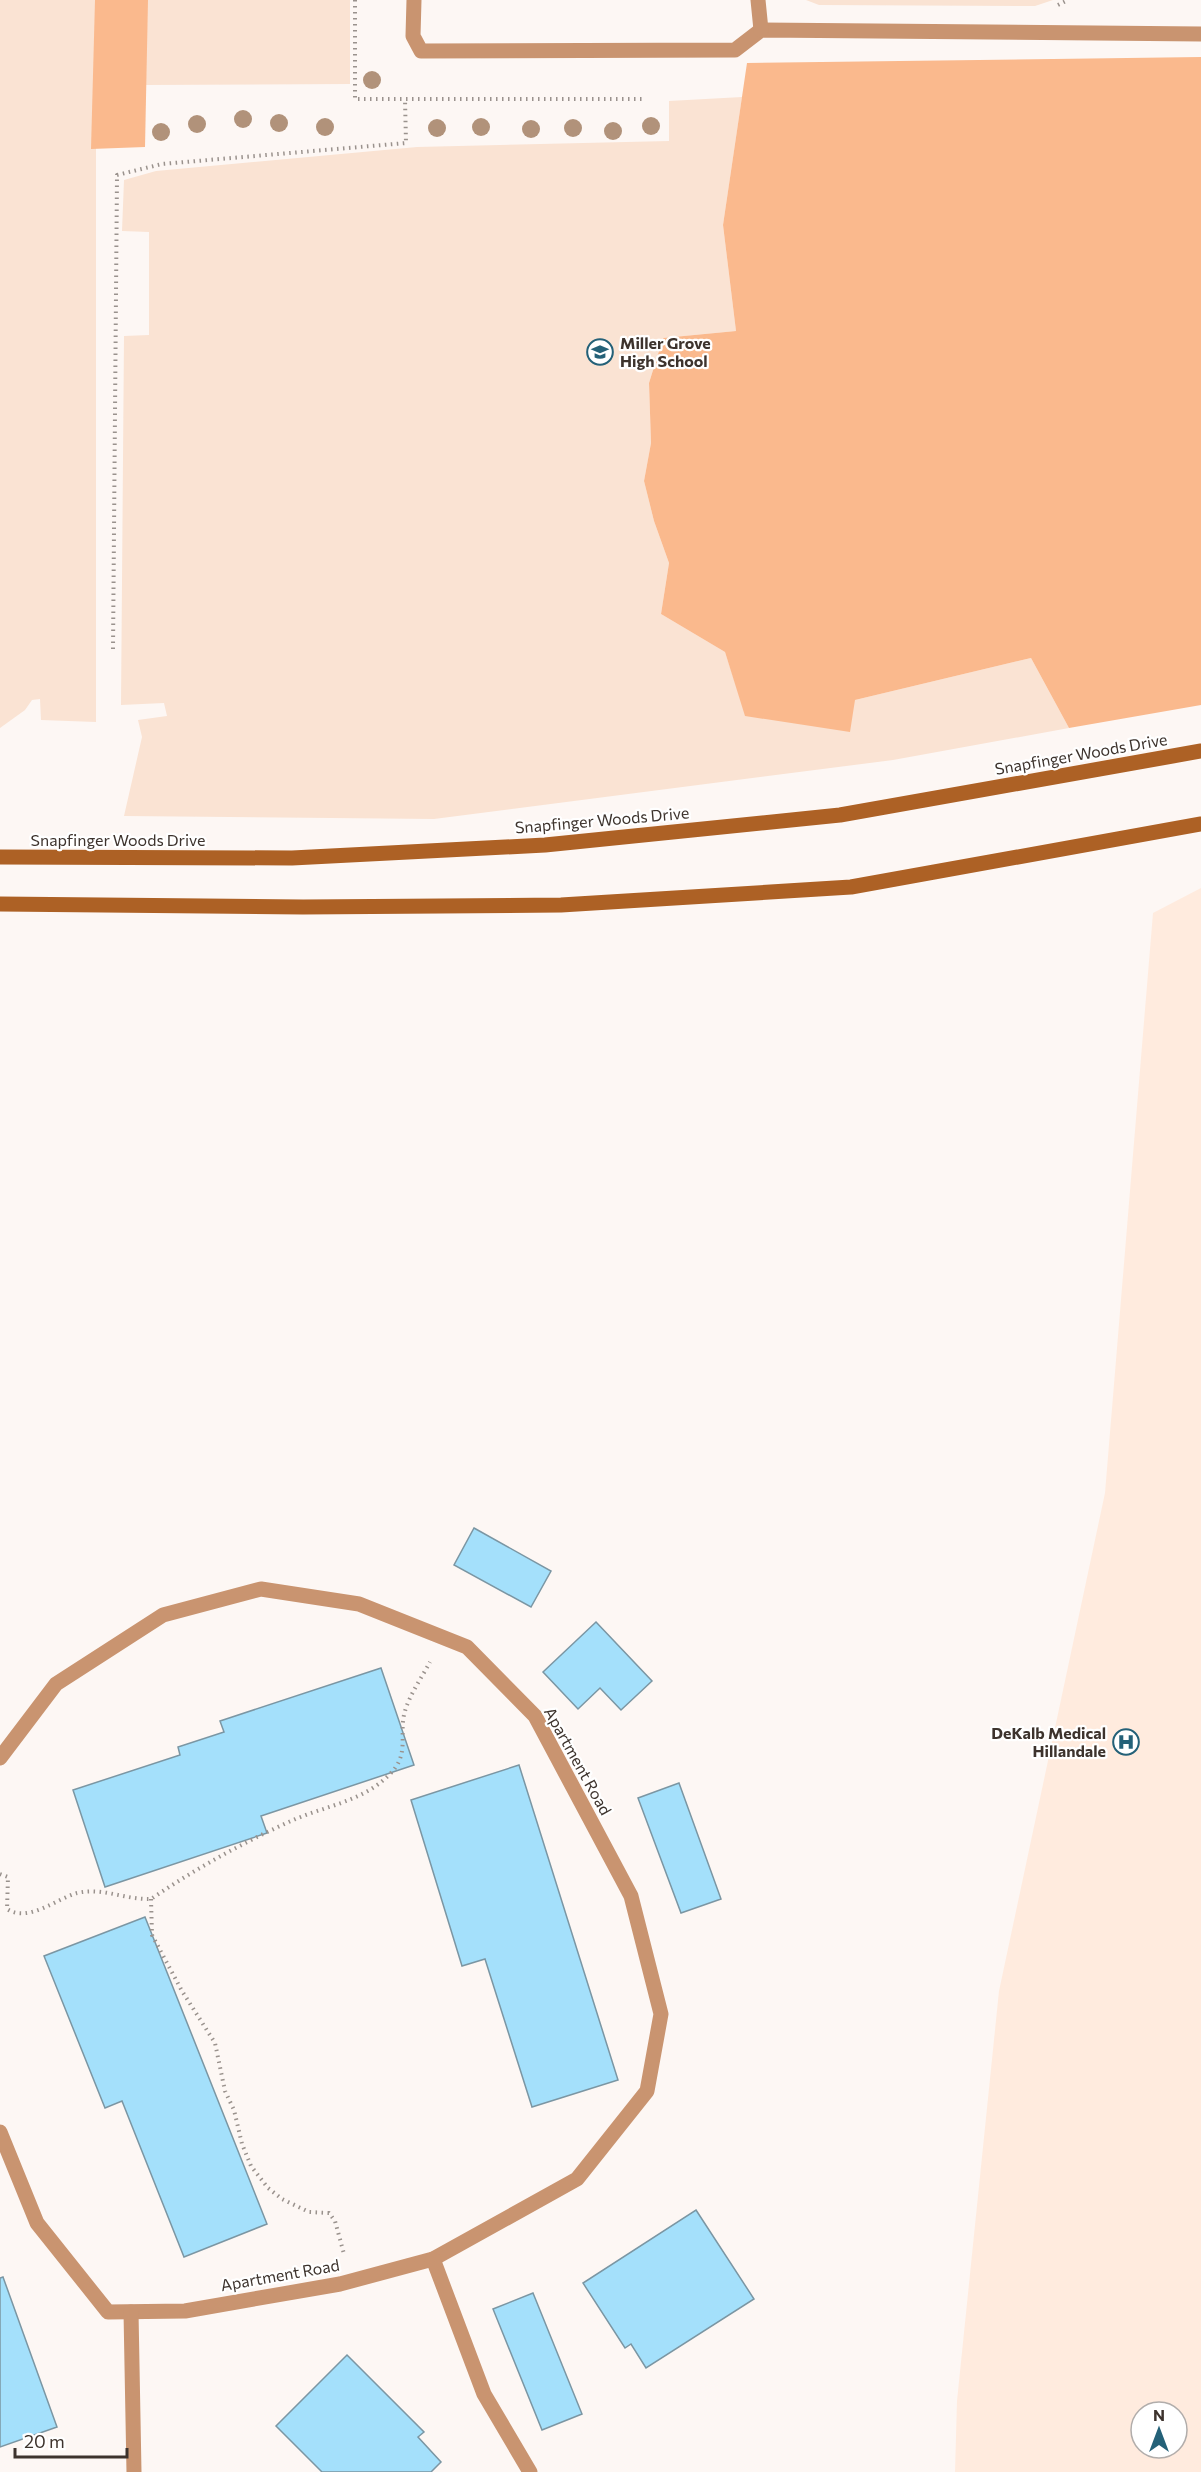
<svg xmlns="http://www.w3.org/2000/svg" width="1201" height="2472" viewBox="0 0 1201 2472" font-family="Commissioner,sans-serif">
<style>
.built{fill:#ffebde;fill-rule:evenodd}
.green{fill:#fae3d3}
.forest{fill:#fab98d}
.building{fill:#a4e0fb;stroke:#7b96a3;stroke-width:1.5}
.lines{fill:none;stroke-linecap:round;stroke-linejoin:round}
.path{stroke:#9a928d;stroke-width:4;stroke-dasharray:1.5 4.5;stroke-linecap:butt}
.service{stroke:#c99470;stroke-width:15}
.minor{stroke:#c99470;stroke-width:15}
.secondary{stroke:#ad6125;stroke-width:15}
.tree{fill:#b1927a}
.labels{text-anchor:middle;stroke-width:4.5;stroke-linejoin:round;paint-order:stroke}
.poi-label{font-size:16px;font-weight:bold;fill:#3d332d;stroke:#fff;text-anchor:start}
.street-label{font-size:16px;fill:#3d332d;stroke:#fff}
</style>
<rect width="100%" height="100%" fill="#fdf7f4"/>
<path class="built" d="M 1201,888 L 1201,2472 L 955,2472 L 957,2401 L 999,1991 L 1105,1493 L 1153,913 ZM 1141,2412 L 1177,2412 L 1177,2448 L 1141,2448 Z"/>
<g class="green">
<path d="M 0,0 L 96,0 L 96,722 L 41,720 L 40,699 L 32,700 L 25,710 L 0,728 Z"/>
<path d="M 144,0 L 350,0 L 350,84 L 144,85 Z"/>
<path d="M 806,0 L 1053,0 L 1035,6 L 819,5 Z"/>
<path d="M 742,97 L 723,225 L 736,331 L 663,338 L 649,383 L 651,443 L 644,481 L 654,521 L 669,563 L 661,614 L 725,652 L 746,716 L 855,700 L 1031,658 L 1069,728 L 893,760 L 434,819 L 124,816 L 142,737 L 138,720 L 167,716 L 164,703 L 121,705 L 124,336 L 149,335 L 149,232 L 122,231 L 124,180 L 156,171 L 417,147 L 669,141 L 669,101 Z"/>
</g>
<g class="forest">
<path d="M 95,0 L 148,0 L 145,147 L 91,149 Z"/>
<path d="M 1201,57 L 1201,705 L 1069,728 L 1031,658 L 855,700 L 850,732 L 745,716 L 725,652 L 661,614 L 669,563 L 654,521 L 644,481 L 651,443 L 649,383 L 663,338 L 736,331 L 723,225 L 747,63 Z"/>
</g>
<g class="building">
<path d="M 474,1528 L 551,1571 L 531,1607 L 454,1565 Z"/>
<path d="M 596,1622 L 652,1681 L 621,1710 L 600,1688 L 578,1709 L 543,1672 Z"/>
<path d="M 381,1668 L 414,1765 L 261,1816 L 267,1833 L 105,1887 L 73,1790 L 180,1755 L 178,1747 L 224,1732 L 220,1721 Z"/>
<path d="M 519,1765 L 618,2080 L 532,2107 L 485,1959 L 462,1966 L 411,1800 Z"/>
<path d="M 679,1783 L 721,1899 L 681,1913 L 638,1798 Z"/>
<path d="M 145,1917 L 267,2224 L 184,2257 L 122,2101 L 105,2108 L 44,1956 Z"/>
<path d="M 696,2210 L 754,2299 L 646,2368 L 631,2344 L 625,2348 L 583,2283 Z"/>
<path d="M 3,2277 L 57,2427 L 0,2447 L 0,2278 Z"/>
<path d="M 533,2293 L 582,2414 L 542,2430 L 493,2309 Z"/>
<path d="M 347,2355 L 424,2432 L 418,2437 L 441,2462 L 431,2472 L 322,2472 L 276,2426 Z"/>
</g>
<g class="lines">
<g class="path">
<path d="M 355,0 L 355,99 L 644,99"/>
<path d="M 1058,5 L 1068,0"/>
<path d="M 113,649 L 117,175 L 162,164 L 406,143 L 405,99"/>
<path d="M 0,1874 L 8,1877 L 7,1909 C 28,1923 56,1899 77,1893 C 103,1887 125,1900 151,1899 C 195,1869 242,1843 291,1821 C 324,1806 362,1802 389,1775 C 411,1754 398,1734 405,1711 C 410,1694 422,1677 430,1662"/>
<path d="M 151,1899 L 152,1935 L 182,1991 L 215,2043 L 225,2091 L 234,2110 L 242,2144 L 251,2166 L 268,2188 L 282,2199 L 309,2212 L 329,2213 L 335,2221 L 344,2254"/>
</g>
<g class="service">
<path d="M 414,0 L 413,36 L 421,51 L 735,50 L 761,30 L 1201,34"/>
<path d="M 758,0 L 761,30"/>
</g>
<g class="minor">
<path d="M 0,1758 L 56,1684 L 163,1615 L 261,1589 L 359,1604 L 467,1647 L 535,1716 L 631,1896 L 661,2014 L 647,2091 L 577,2179 L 433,2259 L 340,2284 L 185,2311 L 108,2312 L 37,2223 L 0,2132"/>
<path d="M 433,2259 L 484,2394 L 530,2472"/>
<path d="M 131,2312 L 134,2472"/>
</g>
<g class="secondary">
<path d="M 0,857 L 292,858 L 545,845 L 840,815 L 1201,751"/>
<path d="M 0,904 L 303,907 L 561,905 L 851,887 L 1201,824"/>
</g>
</g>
<g class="tree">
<circle cx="372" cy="80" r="9"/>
<circle cx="243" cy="119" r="9"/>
<circle cx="279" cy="123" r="9"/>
<circle cx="197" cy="124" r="9"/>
<circle cx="651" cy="126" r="9"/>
<circle cx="325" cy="127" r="9"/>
<circle cx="481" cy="127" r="9"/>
<circle cx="437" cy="128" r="9"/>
<circle cx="573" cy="128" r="9"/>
<circle cx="531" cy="129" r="9"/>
<circle cx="613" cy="131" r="9"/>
<circle cx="161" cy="132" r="9"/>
</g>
<defs>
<g id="school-ring" transform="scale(1.35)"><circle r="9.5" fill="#fff" stroke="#246178" stroke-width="1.5"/><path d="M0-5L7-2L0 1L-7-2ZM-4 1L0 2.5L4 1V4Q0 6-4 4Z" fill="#246178"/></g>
<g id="hospital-ring" transform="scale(1.35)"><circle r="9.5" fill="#fff" stroke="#246178" stroke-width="1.5"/><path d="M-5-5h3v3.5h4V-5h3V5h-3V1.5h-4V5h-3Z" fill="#246178"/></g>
</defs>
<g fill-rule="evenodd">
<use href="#school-ring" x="600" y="352"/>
<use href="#hospital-ring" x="1126" y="1742"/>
</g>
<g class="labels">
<g class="poi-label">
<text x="620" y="349">Miller Grove<tspan x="620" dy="18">High School</tspan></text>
<text x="1106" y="1739" text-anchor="end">DeKalb Medical<tspan x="1106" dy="18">Hillandale</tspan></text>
</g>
<g class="street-label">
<text transform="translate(1081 754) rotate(-10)" y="6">Snapfinger Woods Drive</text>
<text transform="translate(602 820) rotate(-5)" y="6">Snapfinger Woods Drive</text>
<text x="118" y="846">Snapfinger Woods Drive</text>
<text transform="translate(578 1761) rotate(61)" y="6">Apartment Road</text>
<text transform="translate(280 2275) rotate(-10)" y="6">Apartment Road</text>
</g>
</g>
<g transform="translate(1159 2430)"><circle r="28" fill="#ffffff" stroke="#b1adab" stroke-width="1.5"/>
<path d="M0-4.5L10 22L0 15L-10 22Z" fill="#246178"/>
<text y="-9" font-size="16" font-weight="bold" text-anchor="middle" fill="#3d332d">N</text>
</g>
<path d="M15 2448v9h112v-9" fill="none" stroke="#3d332d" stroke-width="3"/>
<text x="24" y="2448" font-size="18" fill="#3d332d" stroke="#ffffff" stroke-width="4.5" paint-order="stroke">20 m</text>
</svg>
